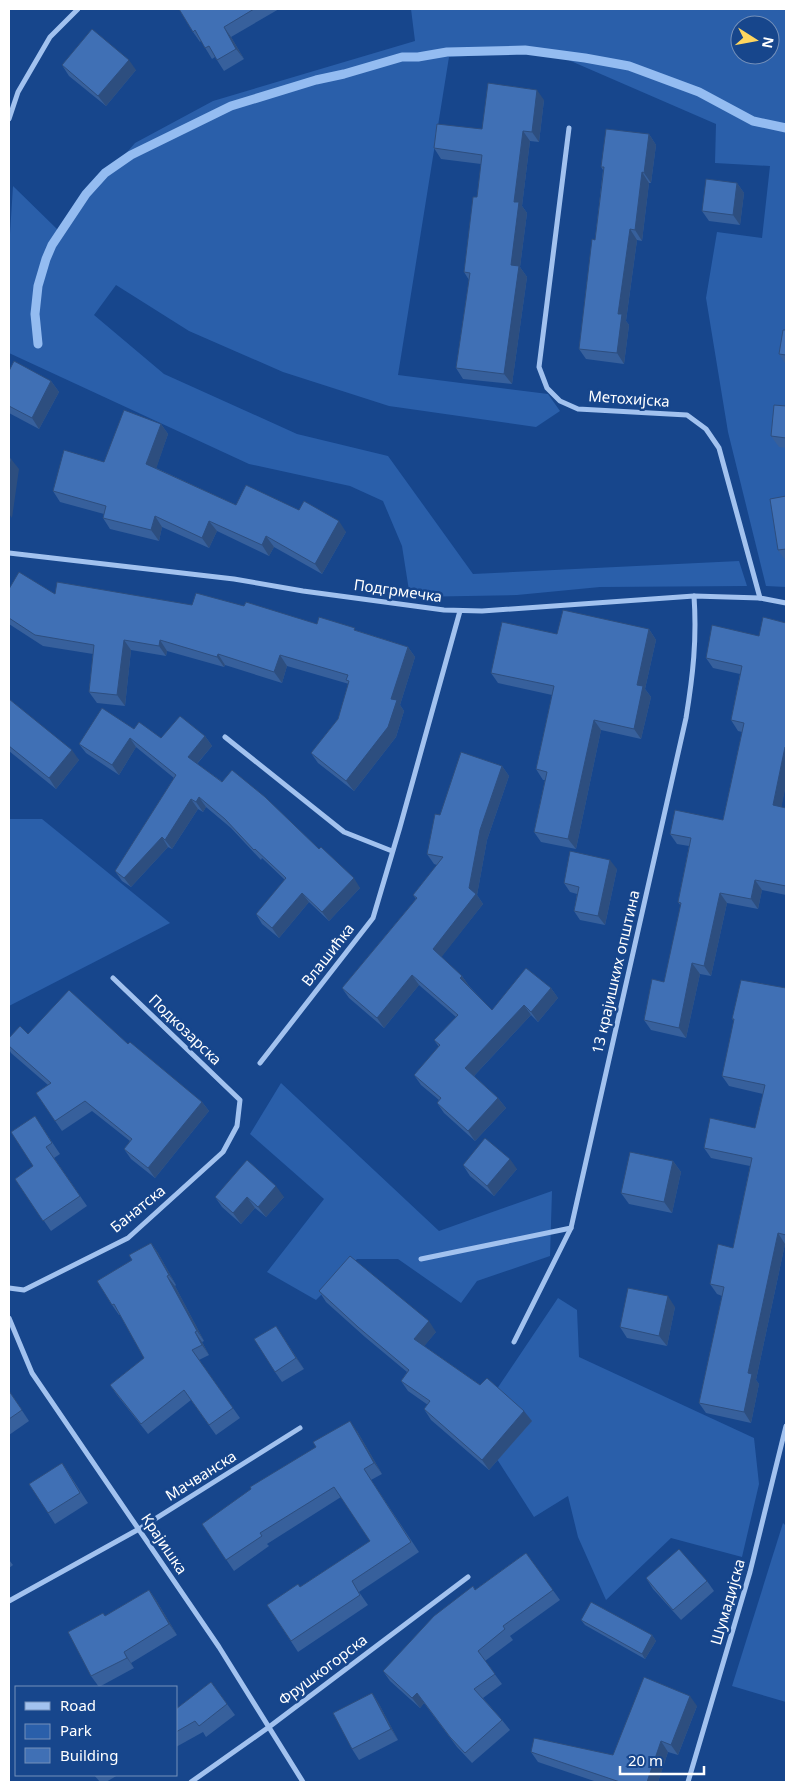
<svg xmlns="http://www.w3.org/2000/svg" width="795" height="1791" viewBox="0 0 795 1791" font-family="'Noto Sans',sans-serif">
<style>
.green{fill:#2a5faa;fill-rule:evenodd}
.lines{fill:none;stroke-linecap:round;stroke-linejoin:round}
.stream{stroke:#94bcf1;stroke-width:9}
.minor{stroke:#a2c2ef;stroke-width:5}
.wall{fill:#37609c}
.shaded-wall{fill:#2d4e7f}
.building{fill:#4070b5;stroke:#2d4e7f}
.labels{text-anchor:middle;stroke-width:5;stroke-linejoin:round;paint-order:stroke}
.street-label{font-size:15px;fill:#fff;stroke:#17468c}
</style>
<rect width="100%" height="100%" fill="#17468c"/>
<g class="green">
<path d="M 411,9 L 786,9 L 786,587 L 766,586 L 728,432 L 706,298 L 717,232 L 762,238 L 770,166 L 715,163 L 716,124 L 550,52 L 449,57 L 398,375 L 548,394 L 560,411 L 536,427 L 389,406 L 283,372 L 189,331 L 116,285 L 94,315 L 164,374 L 297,434 L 388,456 L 473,574 L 739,561 L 747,586 L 600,587 L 517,595 L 410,597 L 402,546 L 383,501 L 350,486 L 249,464 L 9,353 L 9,250 L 13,186 L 59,231 L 135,143 L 213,101 L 415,41 ZM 740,25 L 770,25 L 770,55 L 740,55 Z"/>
<path d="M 9,819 L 42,819 L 170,923 L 9,1006 Z"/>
<path d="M 281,1083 L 439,1231 L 552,1191 L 550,1256 L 477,1281 L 461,1303 L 398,1259 L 357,1259 L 316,1300 L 267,1272 L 324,1199 L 250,1134 Z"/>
<path d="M 558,1298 L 577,1310 L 579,1357 L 754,1438 L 759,1484 L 742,1557 L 671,1538 L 606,1600 L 578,1537 L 568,1496 L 534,1517 L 474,1423 Z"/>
<path d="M 783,1523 L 786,1526 L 786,1702 L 732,1686 Z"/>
</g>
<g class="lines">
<path class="stream" d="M 38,344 L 35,314 L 38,286 L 46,259 L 52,245 L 86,194 L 105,173 L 131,155 L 231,106 L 316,80 L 344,74 L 402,57 L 418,57 L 447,52 L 525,50 L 585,58 L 629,66 L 699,92 L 753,121 L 786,128"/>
<g class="minor">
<path d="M 9,119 L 18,92 L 50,37 L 78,9"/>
<path d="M 569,128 L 539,367 L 547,388 L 560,401 L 578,409 L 687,415 L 706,429 L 719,448 L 760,598"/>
<path d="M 9,553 L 234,579 L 303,591 L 444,610 L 482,611 L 694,596 L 760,598 L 786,603"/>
<path d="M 225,737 L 344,832 L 392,851"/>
<path d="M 260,1063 L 373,918 L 400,827 L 460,611"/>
<path d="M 421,1259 L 571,1228"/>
<path d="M 9,1288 L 24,1290 L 128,1238 L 223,1152 L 237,1126 L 240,1100 L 113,978"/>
<path d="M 9,1318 L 32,1373 L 219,1647 L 303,1782"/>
<path d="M 514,1342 L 571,1228 L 686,718 C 693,675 697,639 694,596"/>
<path d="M 9,1601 L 139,1529 L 300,1428"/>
<path d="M 191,1782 L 269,1727 L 468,1577"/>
<path d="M 688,1782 L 750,1572 L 786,1426"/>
</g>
</g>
<g class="wall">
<path d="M 179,9 L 279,9 L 231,37 L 244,59 L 224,71 L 215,57 L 212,59 L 201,41 L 200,42 L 193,32 Z"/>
<path d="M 62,65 L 136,70 L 106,106 L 69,76 Z"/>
<path d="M 544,100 L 539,142 L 530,141 L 522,206 L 527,213 L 520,267 L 527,277 L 512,384 L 463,379 L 456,368 L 469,280 L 464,272 L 477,197 L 481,164 L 441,159 L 434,148 L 482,129 Z"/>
<path d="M 649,134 L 656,145 L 651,183 L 649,183 L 642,241 L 637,240 L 626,321 L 629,325 L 624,364 L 586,359 L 579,349 L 595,240 L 603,170 L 601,167 Z"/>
<path d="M 737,183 L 744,193 L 740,225 L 709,221 L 702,211 Z"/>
<path d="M 786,330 L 786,365 L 779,354 Z"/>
<path d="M 9,371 L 51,381 L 59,392 L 39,429 L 9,413 Z"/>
<path d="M 786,406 L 786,448 L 779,447 L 771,436 Z"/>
<path d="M 161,424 L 168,434 L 156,468 L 236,505 L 299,510 L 346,532 L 322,574 L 274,547 L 269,556 L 217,531 L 209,548 L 162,527 L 159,541 L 110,529 L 103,518 L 104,514 L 60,502 L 53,491 L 104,462 Z"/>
<path d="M 786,496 L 786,560 L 785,560 L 778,550 Z"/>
<path d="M 9,589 L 55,594 L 192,605 L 244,606 L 317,624 L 358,631 L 408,647 L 415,657 L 400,705 L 404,711 L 396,737 L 354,791 L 318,763 L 311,753 L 338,719 L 349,684 L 287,666 L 282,683 L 225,665 L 224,667 L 167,651 L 166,656 L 131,650 L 125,706 L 97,703 L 89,692 L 93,654 L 43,646 L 9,624 Z"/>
<path d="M 786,623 L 786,784 L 781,807 L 786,808 L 786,895 L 762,890 L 758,909 L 727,903 L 711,976 L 700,974 L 686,1038 L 651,1030 L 644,1020 L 664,982 L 681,906 L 678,902 L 689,846 L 677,844 L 670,834 L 723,820 L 742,732 L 738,731 L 731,720 L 740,674 L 713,668 L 706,658 L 759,636 Z"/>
<path d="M 649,629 L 656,640 L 645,689 L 651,697 L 641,739 L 601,730 L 576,849 L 541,842 L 534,832 L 545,780 L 543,780 L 536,769 L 552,695 L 498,683 L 491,673 L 557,634 Z"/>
<path d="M 9,699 L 79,760 L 56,789 L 9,751 Z"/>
<path d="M 134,729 L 161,738 L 205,736 L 212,746 L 197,764 L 319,849 L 360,888 L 329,921 L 309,902 L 279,938 L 262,924 L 256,914 L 285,880 L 262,858 L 261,860 L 231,828 L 206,807 L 203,812 L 198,809 L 172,849 L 168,847 L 131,887 L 122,881 L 115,871 L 174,778 L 136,747 L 119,775 L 86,753 L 79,744 Z"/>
<path d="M 502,766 L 509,776 L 487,840 L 477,895 L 483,904 L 441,957 L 462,976 L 469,986 L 492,1010 L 551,988 L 558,998 L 538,1022 L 531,1015 L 474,1076 L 498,1098 L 506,1108 L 475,1141 L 444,1113 L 437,1103 L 439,1100 L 421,1085 L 414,1075 L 439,1047 L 434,1040 L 456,1017 L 419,985 L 384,1028 L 349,998 L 342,988 L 416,899 L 413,895 L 437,865 L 434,864 L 427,854 Z"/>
<path d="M 617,869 L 605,925 L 580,920 L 574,911 L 577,894 L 570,892 L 564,883 Z"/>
<path d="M 786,988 L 786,1244 L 785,1244 L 756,1380 L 759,1384 L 751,1423 L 706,1413 L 699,1403 L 722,1296 L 717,1294 L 710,1284 L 733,1248 L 750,1166 L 711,1158 L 704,1148 L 755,1128 L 763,1094 L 729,1086 L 722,1076 L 734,1021 L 732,1019 Z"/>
<path d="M 28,1034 L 128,1044 L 202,1102 L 209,1111 L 155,1178 L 131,1159 L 124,1149 L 130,1141 L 92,1111 L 62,1131 L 36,1093 L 48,1085 L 11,1053 L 9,1049 L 9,1038 Z"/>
<path d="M 42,1127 L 60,1154 L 54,1158 L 87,1206 L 51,1231 L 15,1179 L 33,1166 Z"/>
<path d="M 673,1161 L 681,1172 L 672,1213 L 629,1204 L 621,1193 Z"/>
<path d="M 463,1165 L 517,1169 L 494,1196 L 470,1176 Z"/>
<path d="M 215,1197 L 284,1197 L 266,1217 L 255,1208 L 241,1224 L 222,1207 Z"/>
<path d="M 151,1243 L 158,1253 L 176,1285 L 175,1286 L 204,1341 L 202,1342 L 209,1355 L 199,1360 L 240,1418 L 216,1435 L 191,1400 L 148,1434 L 117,1395 L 110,1385 L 144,1358 L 120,1315 L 119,1315 L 112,1305 L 132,1260 Z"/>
<path d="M 319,1291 L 436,1332 L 424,1346 L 532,1421 L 489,1470 L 431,1420 L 424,1409 L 428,1405 L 408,1391 L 401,1381 L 407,1372 L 365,1337 L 326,1302 Z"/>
<path d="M 675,1307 L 667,1346 L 627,1338 L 620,1327 Z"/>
<path d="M 283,1337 L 304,1369 L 282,1382 L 275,1372 Z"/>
<path d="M 9,1391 L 29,1421 L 9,1435 Z"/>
<path d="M 357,1431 L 382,1474 L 371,1480 L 419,1552 L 359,1592 L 368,1605 L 298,1652 L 267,1605 L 300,1587 L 370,1541 L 341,1497 L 267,1544 L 269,1546 L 234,1571 L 202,1524 Z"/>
<path d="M 62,1463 L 88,1503 L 55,1524 L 48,1513 Z"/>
<path d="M 526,1553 L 560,1600 L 510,1636 L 513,1640 L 485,1661 L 502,1684 L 483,1698 L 502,1720 L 510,1730 L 472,1763 L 457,1747 L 424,1703 L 420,1708 L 390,1681 L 383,1671 L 475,1590 Z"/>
<path d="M 9,1560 L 13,1565 L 9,1568 Z"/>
<path d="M 646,1578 L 707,1581 L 714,1591 L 681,1620 L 653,1589 Z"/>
<path d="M 149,1590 L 156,1600 L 177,1635 L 131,1663 L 134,1668 L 99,1687 L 91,1676 L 103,1613 L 105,1616 Z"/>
<path d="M 581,1620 L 652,1635 L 656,1641 L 645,1659 L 585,1625 Z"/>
<path d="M 211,1682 L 235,1715 L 206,1737 L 203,1732 L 176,1747 L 176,1709 Z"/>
<path d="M 372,1693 L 379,1704 L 398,1740 L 359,1760 L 352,1749 Z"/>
<path d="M 697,1706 L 678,1755 L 668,1752 L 658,1782 L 597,1782 L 538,1762 L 531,1752 L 613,1755 Z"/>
<path d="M 94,1775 L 118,1775 L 106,1782 L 100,1782 Z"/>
</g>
<g class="shaded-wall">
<path d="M 224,27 L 231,37 L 244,59 L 236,49 Z"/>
<path d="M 129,60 L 136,70 L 106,106 L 98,96 Z"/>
<path d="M 537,90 L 544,100 L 539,142 L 532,132 Z"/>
<path d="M 523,131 L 530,141 L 522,206 L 527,213 L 520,267 L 527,277 L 512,384 L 504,374 L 511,265 L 514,202 Z"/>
<path d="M 649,134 L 656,145 L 651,183 L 644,173 Z"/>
<path d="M 642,172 L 649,183 L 642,241 L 635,230 Z"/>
<path d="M 737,183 L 744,193 L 740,225 L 733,215 Z"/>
<path d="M 630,229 L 637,240 L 626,321 L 629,325 L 624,364 L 617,353 L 618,314 Z"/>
<path d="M 51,381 L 59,392 L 39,429 L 32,418 Z"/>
<path d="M 161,424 L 168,434 L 154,475 L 146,464 Z"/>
<path d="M 11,459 L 19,469 L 12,518 L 9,514 L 9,476 Z"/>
<path d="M 155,516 L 162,527 L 159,541 L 151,530 Z"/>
<path d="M 209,521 L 217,531 L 209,548 L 202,538 Z"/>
<path d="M 339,521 L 346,532 L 322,574 L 315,564 Z"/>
<path d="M 266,536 L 274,547 L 269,556 L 262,545 Z"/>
<path d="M 649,629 L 656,640 L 645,689 L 651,697 L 641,739 L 634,729 L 637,685 Z"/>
<path d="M 124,640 L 131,650 L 125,706 L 117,695 Z"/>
<path d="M 160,640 L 167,651 L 166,656 L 159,646 Z"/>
<path d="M 408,647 L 415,657 L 400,705 L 404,711 L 396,737 L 354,791 L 346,781 L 391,699 Z"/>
<path d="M 218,654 L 225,665 L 224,667 L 217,657 Z"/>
<path d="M 280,655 L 287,666 L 282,683 L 274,672 Z"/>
<path d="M 594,720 L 601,730 L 576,849 L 568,839 Z"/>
<path d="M 205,736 L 212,746 L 194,767 L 188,757 Z"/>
<path d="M 130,738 L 136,747 L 119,775 L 112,765 Z"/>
<path d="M 785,747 L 786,749 L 786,784 L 780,815 L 773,805 Z"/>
<path d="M 72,750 L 79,760 L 56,789 L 49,778 Z"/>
<path d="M 502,766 L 509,776 L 487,840 L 477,895 L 483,904 L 440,959 L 433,949 L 469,888 L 480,830 Z"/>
<path d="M 199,797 L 206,807 L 203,812 L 196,802 Z"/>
<path d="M 191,799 L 198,809 L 172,849 L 165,840 Z"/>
<path d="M 162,837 L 168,847 L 131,887 L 124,878 Z"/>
<path d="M 610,860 L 617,869 L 605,925 L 598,916 Z"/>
<path d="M 354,878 L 360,888 L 329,921 L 322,912 Z"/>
<path d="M 755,880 L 762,890 L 758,909 L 751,899 Z"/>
<path d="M 302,893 L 309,902 L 279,938 L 272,928 Z"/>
<path d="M 720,893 L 727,903 L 711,976 L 704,966 Z"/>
<path d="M 692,963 L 700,974 L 686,1038 L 679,1028 Z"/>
<path d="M 412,975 L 419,985 L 384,1028 L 377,1018 Z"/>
<path d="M 462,976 L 469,986 L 467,988 L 460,978 Z"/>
<path d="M 551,988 L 558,998 L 538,1022 L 531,1012 Z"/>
<path d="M 524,1005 L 531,1015 L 472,1078 L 465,1068 Z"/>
<path d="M 498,1098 L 506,1108 L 475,1141 L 468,1131 Z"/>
<path d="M 202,1102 L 209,1111 L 155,1178 L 148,1168 Z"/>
<path d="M 510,1159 L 517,1169 L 494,1196 L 487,1186 Z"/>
<path d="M 673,1161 L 681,1172 L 672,1213 L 664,1202 Z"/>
<path d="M 276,1186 L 284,1197 L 266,1217 L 258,1207 Z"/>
<path d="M 247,1197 L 255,1208 L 241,1224 L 233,1213 Z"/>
<path d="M 778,1233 L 785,1244 L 756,1380 L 759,1384 L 751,1423 L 744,1412 L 748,1373 Z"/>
<path d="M 151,1243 L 158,1253 L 176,1285 L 169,1275 Z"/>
<path d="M 167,1276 L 175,1286 L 204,1341 L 197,1331 Z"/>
<path d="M 668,1296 L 675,1307 L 667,1346 L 659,1336 Z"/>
<path d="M 429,1321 L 436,1332 L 421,1350 L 414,1339 Z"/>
<path d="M 276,1326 L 283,1337 L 304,1369 L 296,1358 Z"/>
<path d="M 195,1332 L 202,1342 L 209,1355 L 202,1345 Z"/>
<path d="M 524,1411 L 532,1421 L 489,1470 L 482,1460 Z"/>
<path d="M 350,1421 L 357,1431 L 382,1474 L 374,1463 Z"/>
<path d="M 149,1590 L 156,1600 L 177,1635 L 169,1624 Z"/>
<path d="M 652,1635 L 656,1641 L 645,1659 L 642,1654 Z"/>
<path d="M 124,1652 L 131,1663 L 134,1668 L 127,1658 Z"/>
<path d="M 372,1693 L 379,1704 L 398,1740 L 391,1729 Z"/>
<path d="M 417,1693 L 424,1703 L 420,1708 L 412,1698 Z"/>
<path d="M 690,1696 L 697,1706 L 678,1755 L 671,1745 Z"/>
<path d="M 661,1741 L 668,1752 L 658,1782 L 647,1782 Z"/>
</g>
<g class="building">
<path d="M 179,9 L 254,9 L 224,27 L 236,49 L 217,60 L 209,46 L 205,48 L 195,30 L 193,32 Z"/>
<path d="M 92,29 L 129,60 L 98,96 L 62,65 Z"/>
<path d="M 488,83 L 537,90 L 532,132 L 523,131 L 514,202 L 519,202 L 511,265 L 519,266 L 504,374 L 456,368 L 470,273 L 464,272 L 473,197 L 477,197 L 482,155 L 434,148 L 437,124 L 482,129 Z"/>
<path d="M 606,129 L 649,134 L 644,173 L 642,172 L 635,230 L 630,229 L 618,314 L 622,314 L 617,353 L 579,349 L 592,239 L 595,240 L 604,167 L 601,167 Z"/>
<path d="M 706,179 L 737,183 L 733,215 L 702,211 Z"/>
<path d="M 783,330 L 786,330 L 786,355 L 779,354 Z"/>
<path d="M 14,361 L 51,381 L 32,418 L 9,406 L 9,371 Z"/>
<path d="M 774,405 L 786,406 L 786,438 L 771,436 Z"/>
<path d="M 124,410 L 161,424 L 146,464 L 236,505 L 246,485 L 299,510 L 304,501 L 339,521 L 315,564 L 266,536 L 262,545 L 209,521 L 202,538 L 155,516 L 151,530 L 103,518 L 106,506 L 53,491 L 64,450 L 104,462 Z"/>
<path d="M 9,458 L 11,459 L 9,476 Z"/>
<path d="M 786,496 L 786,549 L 778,550 L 770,499 Z"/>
<path d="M 19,572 L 55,594 L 57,582 L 192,605 L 196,593 L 244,606 L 246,602 L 317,624 L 319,617 L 355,628 L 354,630 L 408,647 L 391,699 L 397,700 L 388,727 L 346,781 L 311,753 L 338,719 L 349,681 L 346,680 L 348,675 L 280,655 L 274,672 L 218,654 L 217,657 L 160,640 L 159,646 L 124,640 L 117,695 L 89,692 L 94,645 L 35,635 L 9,618 L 9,589 Z"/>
<path d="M 563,610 L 649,629 L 637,685 L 643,686 L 634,729 L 594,720 L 568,839 L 534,832 L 547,772 L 536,769 L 554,686 L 491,673 L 502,622 L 557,634 Z"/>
<path d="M 763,617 L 786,623 L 786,747 L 785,747 L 773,805 L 786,808 L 786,886 L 755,880 L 751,899 L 720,893 L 704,966 L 692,963 L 679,1028 L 644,1020 L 652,979 L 664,982 L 681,903 L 678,902 L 691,838 L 670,834 L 675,810 L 723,820 L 744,723 L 731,720 L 742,666 L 706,658 L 712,625 L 759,636 Z"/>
<path d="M 9,699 L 72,750 L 49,778 L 9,746 Z"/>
<path d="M 102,708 L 134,729 L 139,722 L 161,738 L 180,716 L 205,736 L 188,757 L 222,782 L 232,770 L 265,797 L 319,849 L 321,847 L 354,878 L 322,912 L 302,893 L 272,928 L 256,914 L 286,878 L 255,849 L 254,850 L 225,819 L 199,797 L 196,802 L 191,799 L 165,840 L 162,837 L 124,878 L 115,871 L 176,775 L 130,738 L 112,765 L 79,744 Z"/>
<path d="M 461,752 L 502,766 L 480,830 L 469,888 L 476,894 L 433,949 L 462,976 L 460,978 L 492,1010 L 526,968 L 551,988 L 531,1012 L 524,1005 L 465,1068 L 498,1098 L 468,1131 L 437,1103 L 441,1098 L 414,1075 L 440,1045 L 434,1040 L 458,1015 L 412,975 L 377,1018 L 342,988 L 417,898 L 413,895 L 443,857 L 427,854 L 435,814 L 440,815 Z"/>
<path d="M 570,851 L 610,860 L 598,916 L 574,911 L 579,887 L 564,883 Z"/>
<path d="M 741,980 L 786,988 L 786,1235 L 778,1233 L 748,1373 L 752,1374 L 744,1412 L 699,1403 L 724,1287 L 710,1284 L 718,1244 L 733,1248 L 752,1158 L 704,1148 L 710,1118 L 755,1128 L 765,1085 L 722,1076 L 734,1019 L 732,1019 Z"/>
<path d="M 69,990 L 128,1044 L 130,1042 L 202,1102 L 148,1168 L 124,1149 L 132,1139 L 85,1101 L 55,1121 L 36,1093 L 51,1083 L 9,1046 L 9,1038 L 20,1026 L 28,1034 Z"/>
<path d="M 35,1116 L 52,1143 L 46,1147 L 80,1196 L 43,1221 L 15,1179 L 33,1166 L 11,1132 Z"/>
<path d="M 485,1138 L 510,1159 L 487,1186 L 463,1165 Z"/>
<path d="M 630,1152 L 673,1161 L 664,1202 L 621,1193 Z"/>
<path d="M 247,1160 L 276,1186 L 258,1207 L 247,1197 L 233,1213 L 215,1197 Z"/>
<path d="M 151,1243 L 169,1275 L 167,1276 L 197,1331 L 195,1332 L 202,1345 L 192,1350 L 233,1408 L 209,1425 L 184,1390 L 141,1424 L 110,1385 L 144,1358 L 114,1304 L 112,1305 L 97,1281 L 132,1260 L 129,1255 Z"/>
<path d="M 350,1256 L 429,1321 L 414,1339 L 480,1385 L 487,1378 L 524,1411 L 482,1460 L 424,1409 L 430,1401 L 401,1381 L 409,1370 L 358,1327 L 319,1291 Z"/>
<path d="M 628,1288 L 668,1296 L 659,1336 L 620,1327 Z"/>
<path d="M 276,1326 L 296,1358 L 275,1372 L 254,1339 Z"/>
<path d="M 9,1391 L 22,1410 L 9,1419 Z"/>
<path d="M 350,1421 L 374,1463 L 364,1469 L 411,1542 L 352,1581 L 360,1595 L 291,1641 L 267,1605 L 298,1584 L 300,1587 L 370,1541 L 334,1487 L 260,1533 L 262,1536 L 226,1560 L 202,1524 L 251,1489 L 250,1487 L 316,1447 L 313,1442 Z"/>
<path d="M 62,1463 L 80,1493 L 48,1513 L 29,1484 Z"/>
<path d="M 679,1549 L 707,1581 L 673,1610 L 646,1578 Z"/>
<path d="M 526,1553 L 553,1590 L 503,1626 L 505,1629 L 478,1651 L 495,1674 L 474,1689 L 502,1720 L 465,1753 L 450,1737 L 417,1693 L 412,1698 L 383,1671 L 434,1616 L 473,1586 L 475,1590 Z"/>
<path d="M 149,1590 L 169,1624 L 124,1652 L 127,1658 L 91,1676 L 68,1632 L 103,1613 L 105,1616 Z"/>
<path d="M 591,1602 L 652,1635 L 642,1654 L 581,1620 Z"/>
<path d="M 644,1677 L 690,1696 L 671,1745 L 661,1741 L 647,1782 L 620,1782 L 531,1752 L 534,1738 L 613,1755 Z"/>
<path d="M 211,1682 L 227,1704 L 199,1726 L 195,1721 L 176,1732 L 176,1709 Z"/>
<path d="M 372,1693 L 391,1729 L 352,1749 L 333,1713 Z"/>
</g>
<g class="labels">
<g class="street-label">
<text transform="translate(629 399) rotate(4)" y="5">Метохијска</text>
<text transform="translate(398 591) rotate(8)" y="5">Подгрмечка</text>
<text transform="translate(328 955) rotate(-52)" y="5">Влашићка</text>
<text transform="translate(616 972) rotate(-77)" y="5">13 крајишких општина</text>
<text transform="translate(185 1030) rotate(44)" y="5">Подкозарска</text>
<text transform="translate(138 1209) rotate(-39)" y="5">Банатска</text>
<text transform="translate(201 1476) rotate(-32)" y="5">Мачванска</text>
<text transform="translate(164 1544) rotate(56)" y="5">Крајишка</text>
<text transform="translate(728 1602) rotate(-74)" y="5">Шумадијска</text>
<text transform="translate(323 1670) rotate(-37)" y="5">Фрушкогорска</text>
</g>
</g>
<rect width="795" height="1791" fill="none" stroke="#ffffff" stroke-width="20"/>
<rect x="15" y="1686" width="162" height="90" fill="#17468c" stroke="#7490ba"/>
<rect x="25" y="1702" width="25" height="8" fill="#a2c2ef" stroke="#7490ba"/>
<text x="60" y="1711" font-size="15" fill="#ffffff">Road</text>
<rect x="25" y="1724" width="25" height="15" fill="#2a5faa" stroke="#7490ba"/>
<text x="60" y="1736" font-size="15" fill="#ffffff">Park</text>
<rect x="25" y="1748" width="25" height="15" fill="#4070b5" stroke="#7490ba"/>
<text x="60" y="1761" font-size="15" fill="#ffffff">Building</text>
<g transform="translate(755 40) rotate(101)"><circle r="24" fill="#17468c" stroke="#7490ba"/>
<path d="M0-4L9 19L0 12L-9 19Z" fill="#ffd65f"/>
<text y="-8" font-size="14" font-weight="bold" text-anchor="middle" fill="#ffffff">N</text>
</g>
<path d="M620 1766v8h84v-8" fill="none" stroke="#ffffff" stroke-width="2.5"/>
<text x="628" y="1766" font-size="15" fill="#ffffff" stroke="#17468c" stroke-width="4" paint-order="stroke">20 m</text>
</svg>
